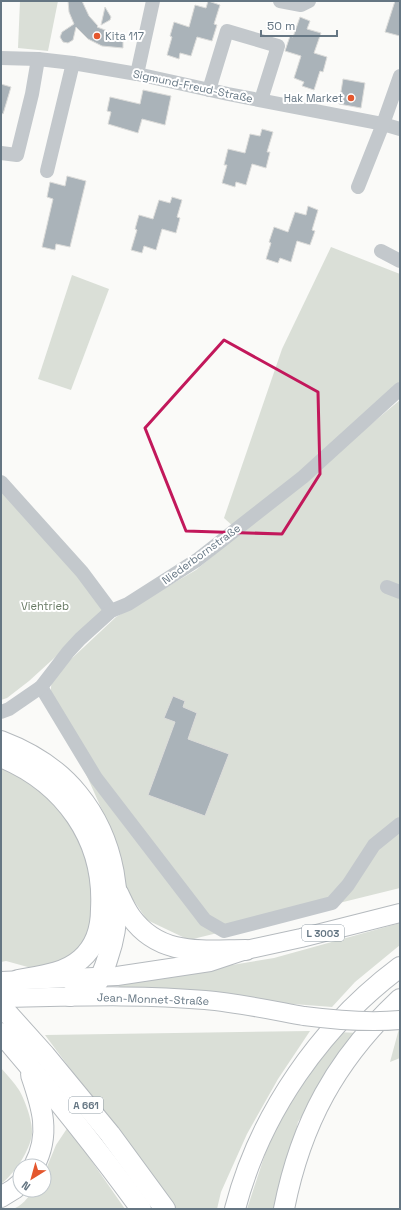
<svg xmlns="http://www.w3.org/2000/svg" width="401" height="1210" viewBox="0 0 401 1210" font-family="'Space Grotesk',sans-serif">
<style>
.green{fill:#dadfd7}
.building{fill:#aab3b9;stroke:#dcdcda}
.lines{fill:none;stroke-linecap:round;stroke-linejoin:round}
.major-casing{stroke:#b5babe;stroke-width:20}
.highway-casing{stroke:#b4b9bd;stroke-width:22}
.minor{stroke:#c3c8cc;stroke-width:14}
.major{stroke:#fff;stroke-width:18}
.highway{stroke:#fff;stroke-width:20}
.major-bridge-casing{stroke:#b5babe;stroke-width:20;stroke-linecap:butt}
.major-bridge{stroke:#fff;stroke-width:18}
.marked{fill:none;stroke:#c2185b;stroke-width:3;stroke-linejoin:round}
.poi-dot{fill:#e4572e;stroke:#fff;stroke-width:1.5}
.labels{text-anchor:middle;stroke-width:4;stroke-linejoin:round;paint-order:stroke}
.shield{fill:#fff;stroke:#939fa8;stroke-width:1}
.shield-label{font-size:10px;font-weight:bold;fill:#657683}
.poi-label{font-size:11px;fill:#657683;stroke:#fff;text-anchor:start}
.street-label{font-size:11px;fill:#657683;stroke:#fff}
.park-label{font-size:11px;fill:#687a64;stroke:#fff}
</style>
<rect width="100%" height="100%" fill="#fafaf8"/>
<g class="green">
<path d="M 20,1 L 58,1 L 48,51 L 18,48 Z"/>
<path d="M 331,247 L 400,274 L 400,384 L 235,528 L 224,518 L 282,349 Z"/>
<path d="M 72,275 L 109,289 L 71,390 L 38,379 Z"/>
<path d="M 400,400 L 400,888 L 189,940 L 147,920 L 125,888 L 106,819 L 66,729 L 50,698 L 52,677 L 116,617 L 196,570 Z"/>
<path d="M 1,489 L 108,609 L 29,681 L 7,698 L 1,700 Z"/>
<path d="M 1,761 L 48,793 L 84,844 L 96,899 L 90,928 L 85,943 L 75,952 L 59,962 L 35,969 L 6,961 L 1,962 Z"/>
<path d="M 400,923 L 400,945 L 355,982 L 332,1007 L 120,991 L 118,984 L 274,958 Z"/>
<path d="M 400,1025 L 400,1058 L 390,1062 Z"/>
<path d="M 310,1031 L 278,1079 L 247,1134 L 221,1192 L 217,1209 L 174,1209 L 160,1189 L 45,1035 Z"/>
<path d="M 338,1032 L 358,1033 L 298,1122 L 279,1209 L 247,1209 L 267,1148 L 289,1102 Z"/>
<path d="M 1,1068 C 7,1075 14,1082 19,1090 C 25,1100 33,1122 32,1134 C 30,1151 14,1174 1,1184 Z"/>
<path d="M 68,1127 L 125,1209 L 12,1209 C 21,1207 29,1197 33,1190 L 44,1190 L 44,1174 L 56,1145 Z"/>
</g>
<g class="building">
<path d="M 68,1 L 82,1 L 89,16 L 98,26 L 97,27 L 116,34 L 123,34 L 123,48 L 102,46 L 88,39 L 76,27 L 73,40 L 68,43 L 63,42 L 60,37 L 62,32 L 74,24 L 69,12 Z"/>
<path d="M 208,1 L 220,5 L 214,24 L 217,25 L 212,41 L 197,37 L 191,56 L 180,53 L 179,59 L 167,55 L 172,37 L 170,36 L 174,22 L 189,27 L 195,5 L 206,8 Z"/>
<path d="M 395,1 L 400,1 L 400,36 L 385,32 Z"/>
<path d="M 105,7 L 111,17 L 110,20 L 101,25 Z"/>
<path d="M 300,17 L 310,21 L 307,29 L 321,33 L 314,53 L 327,57 L 323,72 L 320,71 L 314,90 L 302,86 L 304,82 L 294,78 L 301,56 L 285,51 L 290,36 L 293,37 Z"/>
<path d="M 343,79 L 365,83 L 361,108 L 339,104 Z"/>
<path d="M 1,84 L 11,87 L 3,114 L 1,113 Z"/>
<path d="M 143,90 L 171,96 L 165,125 L 142,119 L 138,133 L 108,124 L 111,112 L 107,111 L 110,97 L 140,104 Z"/>
<path d="M 262,129 L 273,132 L 267,152 L 270,152 L 266,168 L 252,164 L 246,185 L 236,182 L 235,187 L 222,183 L 227,165 L 224,165 L 228,149 L 245,153 L 250,134 L 260,136 Z"/>
<path d="M 67,176 L 86,181 L 70,247 L 56,244 L 55,250 L 42,247 L 53,199 L 47,197 L 50,182 L 65,186 Z"/>
<path d="M 172,197 L 182,200 L 177,217 L 180,218 L 176,233 L 162,229 L 156,250 L 144,246 L 142,253 L 131,250 L 137,230 L 135,229 L 139,215 L 153,219 L 159,200 L 170,203 Z"/>
<path d="M 308,206 L 318,210 L 312,230 L 315,231 L 310,245 L 297,241 L 291,262 L 280,258 L 278,263 L 266,259 L 271,243 L 269,242 L 274,227 L 288,232 L 295,212 L 306,215 Z"/>
<path d="M 173,696 L 185,701 L 183,707 L 197,713 L 188,739 L 229,754 L 205,816 L 148,795 L 175,722 L 164,718 Z"/>
</g>
<g class="lines">
<g class="major-casing">
<g id="major">
<path d="M 1,981 L 117,976 L 210,962 L 246,950 L 301,938 L 400,913"/>
<path d="M 1,998 C 69,997 137,994 205,1000 C 238,1003 271,1010 304,1016"/>
</g>
</g>
<g class="highway-casing">
<g id="highway">
<path d="M 1,741 C 30,752 58,769 78,794 C 114,838 127,903 108,957 C 105,967 101,980 93,987 C 87,992 77,993 70,996"/>
<path d="M 1,757 C 64,783 105,839 101,909 C 101,928 96,946 81,959 C 64,974 40,976 18,980"/>
<path d="M 118,893 C 122,901 125,909 131,917 C 160,957 202,950 246,950"/>
<path d="M 1,1006 L 45,1055 L 110,1134 L 165,1209"/>
<path d="M 1,1033 C 50,1090 97,1148 141,1209"/>
<path d="M 31,1075 C 42,1107 51,1134 34,1166"/>
<path d="M 1,1197 L 14,1189 L 20,1184"/>
<path d="M 235,1209 C 260,1113 321,1026 400,967"/>
<path d="M 284,1209 C 301,1123 336,1059 400,999"/>
</g>
</g>
<g class="minor">
<path d="M 280,1 L 301,5 L 309,1"/>
<path d="M 1,58 L 38,59 L 73,63 L 137,74 L 228,94 L 383,124 L 400,129"/>
<path d="M 137,74 L 153,1"/>
<path d="M 209,90 L 227,31 L 278,46 L 261,100"/>
<path d="M 1,153 L 17,155 L 32,94 L 38,59"/>
<path d="M 47,171 L 73,63"/>
<path d="M 358,187 L 383,124 L 400,76"/>
<path d="M 381,251 L 400,261"/>
<path d="M 1,482 L 82,572 L 111,611"/>
<path d="M 387,587 L 400,592"/>
<path d="M 41,687 L 96,778 L 205,920 L 224,931 L 332,903 L 348,885 L 374,845 L 400,824"/>
<path d="M 1,712 L 9,709 L 41,687 L 68,652 L 80,639 L 111,611 L 128,604 L 197,560 L 303,477 L 400,389"/>
</g>
<use href="#major" class="major"/>
<use href="#highway" class="highway"/>
<g class="major-bridge-casing">
<path id="major-bridge" d="M 304,1016 C 335,1020 368,1023 400,1020"/>
</g>
<use href="#major-bridge" class="major-bridge"/>
</g>
<path class="marked" d="M 224,340 L 318,392 L 320,474 L 282,534 L 186,531 L 145,428 Z"/>
<g class="poi-dot">
<circle cx="97" cy="36" r="4"/>
<circle cx="351" cy="98" r="4"/>
</g>
<g class="labels">
<g class="shield">
<rect x="302" y="925" width="42" height="16" rx="3"/>
<rect x="69" y="1097" width="34" height="16" rx="3"/>
</g>
<g class="shield-label">
<text x="323" y="937">L 3003</text>
<text x="86" y="1109">A 661</text>
</g>
<g class="poi-label">
<text x="105" y="40">Kita 117</text>
<text x="343" y="102" text-anchor="end">Hak Market</text>
</g>
<g class="street-label">
<text transform="translate(193 86) rotate(12)" y="4">Sigmund-Freud-Straße</text>
<text transform="translate(201 554) rotate(-36)" y="4">Niederbornstraße</text>
<text transform="translate(153 999) rotate(2)" y="4">Jean-Monnet-Straße</text>
</g>
<g class="park-label">
<text x="45" y="610">Viehtrieb</text>
</g>
</g>
<rect width="401" height="1210" fill="none" stroke="#657683" stroke-width="4"/>
<g transform="translate(32 1178) rotate(217)"><circle r="19" fill="#ffffff" stroke="#c1c8cd"/>
<path d="M0-3L7 15L0 10L-7 15Z" fill="#e4572e"/>
<text y="-6" font-size="11" font-weight="bold" text-anchor="middle" fill="#657683">N</text>
</g>
<path d="M261 30v6h76v-6" fill="none" stroke="#657683" stroke-width="2"/>
<text x="267" y="30" font-size="12" fill="#657683" stroke="#ffffff" stroke-width="3" paint-order="stroke">50 m</text>
</svg>
